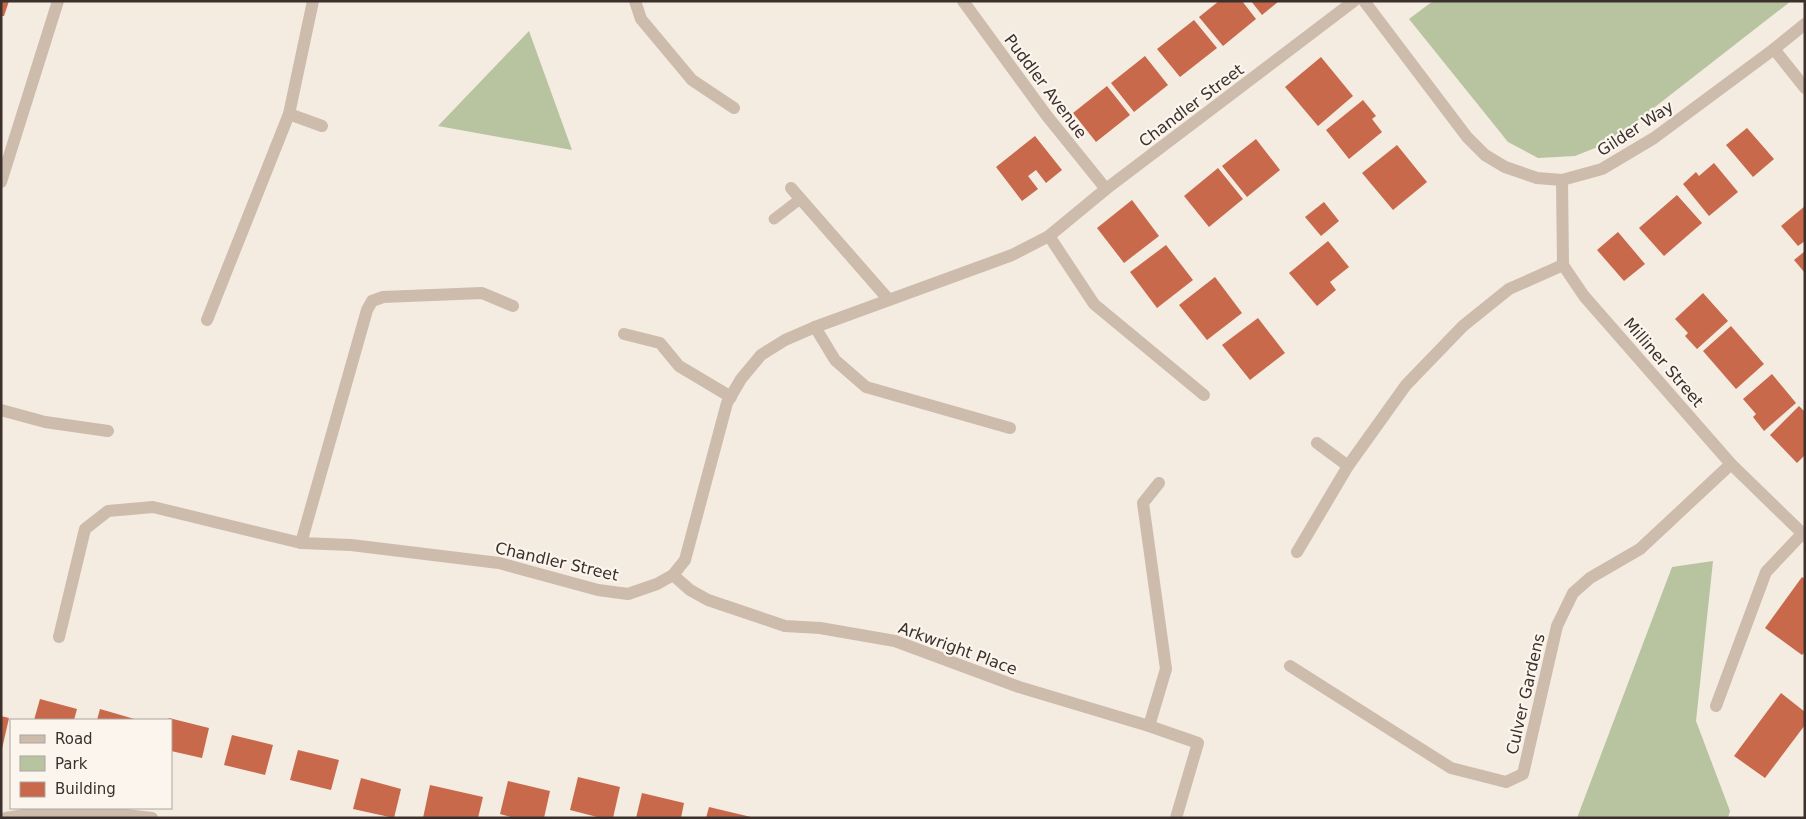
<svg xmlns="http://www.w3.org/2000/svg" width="1806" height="819" viewBox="0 0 1806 819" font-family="'DejaVu Sans',sans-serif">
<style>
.green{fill:#b8c4a0}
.building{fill:#c8694b}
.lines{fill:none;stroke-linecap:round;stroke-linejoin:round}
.service{stroke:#cdbbac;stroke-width:11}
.minor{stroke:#cdbbac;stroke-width:12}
.labels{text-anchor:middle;stroke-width:4.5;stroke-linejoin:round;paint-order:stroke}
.street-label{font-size:16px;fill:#3b302b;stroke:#fbf5ee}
</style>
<rect width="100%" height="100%" fill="#f4ebe1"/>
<g class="green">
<path d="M 1433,1 L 1791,1 L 1610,142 L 1575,156 L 1538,158 L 1508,142 L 1409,19 Z"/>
<path d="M 529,31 L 572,150 L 438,126 Z"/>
<path d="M 1713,561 L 1696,721 L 1730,811 L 1728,818 L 1577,818 L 1672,567 Z"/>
</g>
<g class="building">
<path d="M 1,1 L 9,1 L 4,16 L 1,16 Z"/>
<path d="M 1219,1 L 1242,1 L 1256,19 L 1223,46 L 1199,17 Z"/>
<path d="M 1251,1 L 1279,1 L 1262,15 Z"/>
<path d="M 1194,20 L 1217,48 L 1180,77 L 1157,49 Z"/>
<path d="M 1145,56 L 1168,85 L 1134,112 L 1111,83 Z"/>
<path d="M 1321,57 L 1353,96 L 1318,126 L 1285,87 Z"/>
<path d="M 1107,86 L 1130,115 L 1096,142 L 1073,113 Z"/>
<path d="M 1363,100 L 1376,116 L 1372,119 L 1382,132 L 1349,159 L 1326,130 Z"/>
<path d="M 1747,128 L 1774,159 L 1753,177 L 1726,145 Z"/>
<path d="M 1035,136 L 1062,170 L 1046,183 L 1036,170 L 1028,176 L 1038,189 L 1022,201 L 996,167 Z"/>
<path d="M 1256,139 L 1280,170 L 1247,197 L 1222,166 Z"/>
<path d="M 1397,145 L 1427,182 L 1393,210 L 1362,173 Z"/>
<path d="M 1714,163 L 1738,192 L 1709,216 L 1683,184 L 1696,172 L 1699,176 Z"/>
<path d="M 1218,168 L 1243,199 L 1209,227 L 1184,196 Z"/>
<path d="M 1677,195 L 1702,223 L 1664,256 L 1639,228 Z"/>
<path d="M 1132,200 L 1159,236 L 1124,263 L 1097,228 Z"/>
<path d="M 1324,202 L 1339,221 L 1321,236 L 1305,217 Z"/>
<path d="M 1805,206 L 1805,241 L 1798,246 L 1781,226 Z"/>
<path d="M 1618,232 L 1645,264 L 1624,281 L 1597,250 Z"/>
<path d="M 1328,241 L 1349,267 L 1330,282 L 1336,290 L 1317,306 L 1289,273 Z"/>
<path d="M 1166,245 L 1193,280 L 1157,308 L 1130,272 Z"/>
<path d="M 1805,251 L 1805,273 L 1794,260 Z"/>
<path d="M 1215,277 L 1242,313 L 1207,340 L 1179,305 Z"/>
<path d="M 1703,293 L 1728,321 L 1697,349 L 1685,336 L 1688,333 L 1675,319 Z"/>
<path d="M 1258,318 L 1285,353 L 1250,380 L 1222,345 Z"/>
<path d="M 1731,326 L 1764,364 L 1736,389 L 1703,351 Z"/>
<path d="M 1772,374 L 1796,403 L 1764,431 L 1753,417 L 1756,414 L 1743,399 Z"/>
<path d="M 1799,406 L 1805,412 L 1805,455 L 1797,463 L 1770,435 Z"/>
<path d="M 1802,577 L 1805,579 L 1805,652 L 1802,655 L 1765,628 Z"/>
<path d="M 1781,693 L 1805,712 L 1805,725 L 1765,778 L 1734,756 Z"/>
<path d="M 40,699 L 77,709 L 74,720 L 34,720 Z"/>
<path d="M 100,709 L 138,720 L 97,720 Z"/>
<path d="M 1,716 L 9,718 L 2,749 L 1,749 Z"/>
<path d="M 169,718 L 209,728 L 202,758 L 171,751 L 171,720 L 168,720 Z"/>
<path d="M 232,735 L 273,745 L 265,775 L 224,765 Z"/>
<path d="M 298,750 L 339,760 L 331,790 L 290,780 Z"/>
<path d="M 578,777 L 620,787 L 613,818 L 601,818 L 570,810 Z"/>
<path d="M 361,778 L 401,789 L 394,818 L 353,809 Z"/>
<path d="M 508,781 L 550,791 L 544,818 L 515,818 L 500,814 Z"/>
<path d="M 430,785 L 483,797 L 478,818 L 423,818 Z"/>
<path d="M 642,793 L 684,803 L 681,818 L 636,818 Z"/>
<path d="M 709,807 L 751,817 L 751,818 L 706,818 Z"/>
</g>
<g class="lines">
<path class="service" d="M 774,219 L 800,199"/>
<g class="minor">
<path d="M 635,1 L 641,19 L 692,80 L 734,108"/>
<path d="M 963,1 L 1047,116 L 1106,189"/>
<path d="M 1364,1 L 1467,137 L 1485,155 L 1505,167 L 1537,178 L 1562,180 L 1602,169 L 1654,138 L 1774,49 L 1805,24"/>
<path d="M 1774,49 L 1805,88"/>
<path d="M 289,114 L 322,126"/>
<path d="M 1562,180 L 1563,265 L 1584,296 L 1731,464 L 1805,536"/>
<path d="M 1,182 L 58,1"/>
<path d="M 791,188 L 889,300"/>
<path d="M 1049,236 L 1094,304 L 1204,395"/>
<path d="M 207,320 L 289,114 L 313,1"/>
<path d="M 815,327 L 835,360 L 866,387 L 1010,428"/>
<path d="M 624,334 L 660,343 L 679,366 L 731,397"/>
<path d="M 1,410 L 45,422 L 108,431"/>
<path d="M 1317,443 L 1348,466"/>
<path d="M 301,543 L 367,310 L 372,301 L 383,297 L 482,293 L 513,306"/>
<path d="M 1297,552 L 1348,466 L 1406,385 L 1463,326 L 1509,289 L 1563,265"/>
<path d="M 673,575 L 690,590 L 708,600 L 785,626 L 820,628 L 895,641 L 1019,687 L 1149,726 L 1198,743 L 1176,818"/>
<path d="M 59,637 L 85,529 L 108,511 L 153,507 L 301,543 L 351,545 L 499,563 L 598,590 L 628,594 L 657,584 L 673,575 L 685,560 L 727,403 L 741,379 L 761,355 L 785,340 L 815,327 L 1012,255 L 1049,236 L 1106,189 L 1354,1"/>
<path d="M 1290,666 L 1451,768 L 1506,782 L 1523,774 L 1557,626 L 1573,593 L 1590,578 L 1640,549 L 1731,464"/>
<path d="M 1716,706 L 1766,572 L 1802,534"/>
<path d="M 1149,726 L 1166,669 L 1143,503 L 1159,483"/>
<path d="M 6,818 L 30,814 L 90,811 L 152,818"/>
</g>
</g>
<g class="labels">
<g class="street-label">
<text transform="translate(1046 86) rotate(53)" y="6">Puddler Avenue</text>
<text transform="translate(1191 105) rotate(-37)" y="6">Chandler Street</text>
<text transform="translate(1635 128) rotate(-33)" y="6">Gilder Way</text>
<text transform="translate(1664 362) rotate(49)" y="6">Milliner Street</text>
<text transform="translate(557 561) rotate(13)" y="6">Chandler Street</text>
<text transform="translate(958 648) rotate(20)" y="6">Arkwright Place</text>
<text transform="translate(1525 694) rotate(-77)" y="6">Culver Gardens</text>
</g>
</g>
<rect width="1806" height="819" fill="none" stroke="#3b302b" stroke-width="5"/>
<rect x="10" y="719" width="162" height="90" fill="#fbf5ee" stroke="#aea6a0"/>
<rect x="20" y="735" width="25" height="8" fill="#cdbbac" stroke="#aea6a0"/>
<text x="55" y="744" font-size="15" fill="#3b302b">Road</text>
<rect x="20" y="756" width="25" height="15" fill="#b8c4a0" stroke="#aea6a0"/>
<text x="55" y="769" font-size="15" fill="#3b302b">Park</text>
<rect x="20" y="782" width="25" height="15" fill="#c8694b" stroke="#aea6a0"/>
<text x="55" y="794" font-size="15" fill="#3b302b">Building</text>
</svg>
